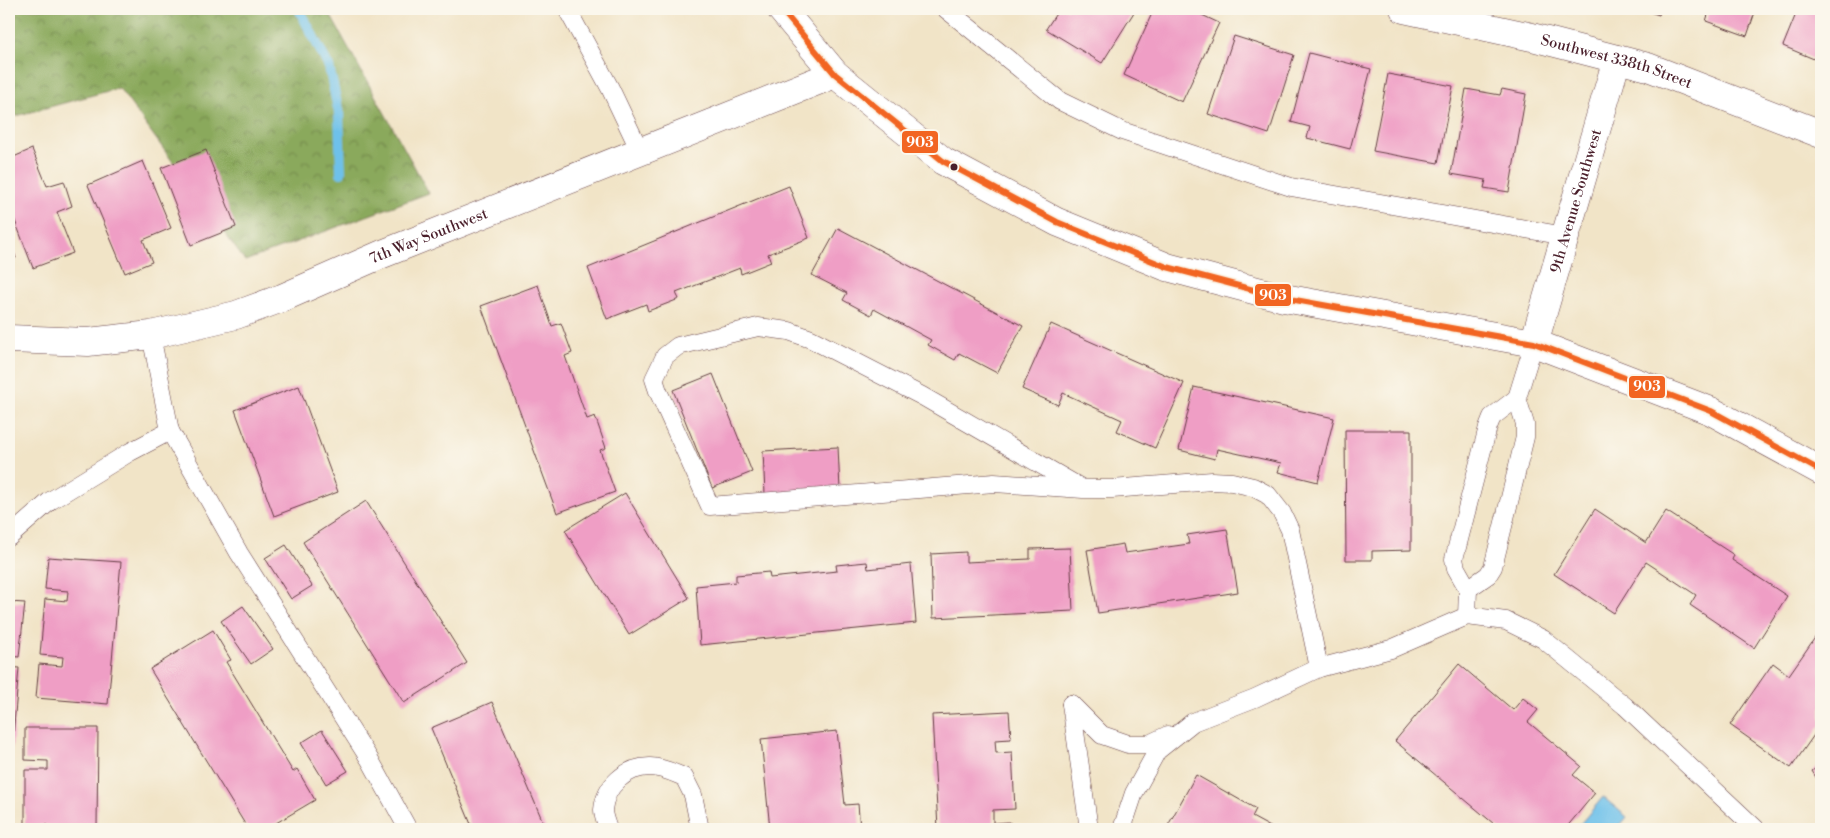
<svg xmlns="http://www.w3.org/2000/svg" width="1830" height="838" viewBox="0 0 1830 838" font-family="'Libre Bodoni',serif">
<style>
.forest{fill:url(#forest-crowns);stroke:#6a6444}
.water{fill:#6ec1ea;stroke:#5c708a}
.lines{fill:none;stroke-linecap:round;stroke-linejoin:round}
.stream{stroke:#6ec1ea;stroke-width:10}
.building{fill:#ef9ec5}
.service-casing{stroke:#633d42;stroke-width:19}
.minor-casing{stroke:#633d42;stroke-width:29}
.primary-casing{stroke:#633d42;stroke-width:29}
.service{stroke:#fff;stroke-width:18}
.minor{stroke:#fff;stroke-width:28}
.primary{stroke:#fff;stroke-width:28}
.bus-1-casing{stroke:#fbf7ec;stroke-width:10}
.bus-1{stroke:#f26522;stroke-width:6}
.bus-dot{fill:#4a1f2b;stroke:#fbf7ec;stroke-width:2}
.labels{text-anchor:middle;stroke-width:4.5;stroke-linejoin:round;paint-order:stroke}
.street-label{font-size:15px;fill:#4a1f2b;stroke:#fbf7ec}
.line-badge{stroke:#fbf7ec;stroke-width:2}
.badge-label{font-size:14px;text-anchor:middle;font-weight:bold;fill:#fff}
</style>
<defs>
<pattern id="forest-crowns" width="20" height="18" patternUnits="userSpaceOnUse" patternTransform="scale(1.25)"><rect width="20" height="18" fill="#8aa95c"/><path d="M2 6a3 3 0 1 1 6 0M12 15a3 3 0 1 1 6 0" fill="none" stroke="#73894c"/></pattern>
</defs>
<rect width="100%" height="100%" fill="#fbf7ec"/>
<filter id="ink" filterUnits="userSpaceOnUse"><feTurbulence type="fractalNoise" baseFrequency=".02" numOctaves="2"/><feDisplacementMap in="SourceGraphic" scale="10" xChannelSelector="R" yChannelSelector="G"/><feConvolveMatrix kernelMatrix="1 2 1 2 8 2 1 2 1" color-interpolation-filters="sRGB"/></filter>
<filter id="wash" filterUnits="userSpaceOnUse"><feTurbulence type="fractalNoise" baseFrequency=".0096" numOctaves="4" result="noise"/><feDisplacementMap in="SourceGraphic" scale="20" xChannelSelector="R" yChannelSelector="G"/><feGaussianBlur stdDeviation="1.12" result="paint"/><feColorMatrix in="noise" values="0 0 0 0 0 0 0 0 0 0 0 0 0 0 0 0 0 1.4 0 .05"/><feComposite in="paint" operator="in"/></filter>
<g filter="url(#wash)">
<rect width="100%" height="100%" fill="#f1e4c7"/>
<path class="forest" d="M 9,9 L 327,9 L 429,193 L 245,261 L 119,88 L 9,118 Z"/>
<path class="water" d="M 1603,797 L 1627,817 L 1617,829 L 1576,829 Z"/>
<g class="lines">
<path class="stream" d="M 299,9 L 329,67 L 339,113 L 341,173"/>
</g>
<g id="blocks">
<g class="building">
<path d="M 1059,9 L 1136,9 L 1102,63 L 1046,29 Z"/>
<path d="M 1154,9 L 1189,9 L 1219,23 L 1182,102 L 1124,75 Z"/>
<path d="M 1640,9 L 1661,9 L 1659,15 Z"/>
<path d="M 1710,9 L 1756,9 L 1747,36 L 1706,21 Z"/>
<path d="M 1798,9 L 1821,9 L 1821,62 L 1783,46 Z"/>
<path d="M 1234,36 L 1294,55 L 1269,134 L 1208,114 Z"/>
<path d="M 1309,53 L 1371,69 L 1350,149 L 1307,138 L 1310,127 L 1291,122 Z"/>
<path d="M 1388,74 L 1453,86 L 1438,163 L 1373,151 Z"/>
<path d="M 1466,89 L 1500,95 L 1502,89 L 1526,94 L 1509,192 L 1484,188 L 1486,180 L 1451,174 Z"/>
<path d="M 32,149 L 47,186 L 64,181 L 72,206 L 57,212 L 73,253 L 33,268 L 9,205 L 9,159 Z"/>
<path d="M 206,150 L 236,227 L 191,245 L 161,168 Z"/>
<path d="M 143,161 L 171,228 L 143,240 L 152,262 L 125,273 L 88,185 Z"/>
<path d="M 789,186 L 809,238 L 768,254 L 771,262 L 741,274 L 740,268 L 676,293 L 679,299 L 648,311 L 646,304 L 607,319 L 588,268 Z"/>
<path d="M 838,228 L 1023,326 L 997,373 L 959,353 L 955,360 L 928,345 L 931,340 L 874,309 L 871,315 L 843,300 L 847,293 L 812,275 Z"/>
<path d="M 9,239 L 16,258 L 9,260 Z"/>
<path d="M 538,285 L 552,326 L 561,323 L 572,353 L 565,356 L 587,419 L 595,416 L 606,448 L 600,450 L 615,492 L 557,513 L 481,306 Z"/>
<path d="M 1051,324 L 1184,383 L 1155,448 L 1117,431 L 1122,420 L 1063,393 L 1058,405 L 1022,389 Z"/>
<path d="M 713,374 L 752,472 L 712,488 L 673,390 Z"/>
<path d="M 299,386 L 338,492 L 274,516 L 235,410 Z"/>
<path d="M 1194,387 L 1334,418 L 1318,482 L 1278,472 L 1281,463 L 1217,449 L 1215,459 L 1179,450 Z"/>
<path d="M 1345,430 L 1411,430 L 1411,550 L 1372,551 L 1372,560 L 1346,560 Z"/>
<path d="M 838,447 L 840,490 L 765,494 L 763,451 Z"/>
<path d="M 625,493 L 689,598 L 629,635 L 565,530 Z"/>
<path d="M 366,501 L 467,663 L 404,703 L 303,542 Z"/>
<path d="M 1595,509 L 1646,543 L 1666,511 L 1734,555 L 1732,560 L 1787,596 L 1754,648 L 1690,605 L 1696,595 L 1646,562 L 1614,613 L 1554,574 Z"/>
<path d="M 1227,529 L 1238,592 L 1098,613 L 1087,550 L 1123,544 L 1125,553 L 1189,544 L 1187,535 Z"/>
<path d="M 286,545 L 312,586 L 291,599 L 265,558 Z"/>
<path d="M 1070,548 L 1073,611 L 933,618 L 931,554 L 966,552 L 966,562 L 1030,559 L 1030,549 Z"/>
<path d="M 48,557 L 121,562 L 108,704 L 36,698 L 39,664 L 62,666 L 63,657 L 40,655 L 45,599 L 67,601 L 68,591 L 45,589 Z"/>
<path d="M 867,562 L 868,569 L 911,564 L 916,623 L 700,645 L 696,586 L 736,582 L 736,575 L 769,572 L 770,578 L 837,571 L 836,565 Z"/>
<path d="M 9,602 L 25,603 L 19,657 L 9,656 Z"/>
<path d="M 243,606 L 273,649 L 251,664 L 221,621 Z"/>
<path d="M 1821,629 L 1821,725 L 1791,768 L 1730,725 L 1773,663 L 1789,675 Z"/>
<path d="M 213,630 L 231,660 L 226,662 L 293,772 L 297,769 L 315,800 L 266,829 L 248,829 L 150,669 Z"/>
<path d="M 1459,664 L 1513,710 L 1523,698 L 1538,710 L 1528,722 L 1581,766 L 1573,775 L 1595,793 L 1565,829 L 1500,829 L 1395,741 Z"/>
<path d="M 9,667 L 19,668 L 12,748 L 9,748 Z"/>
<path d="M 492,702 L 546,829 L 473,829 L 431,728 Z"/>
<path d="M 1009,711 L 1011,739 L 995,740 L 996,753 L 1012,752 L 1015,809 L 993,810 L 993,823 L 1010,822 L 1011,829 L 938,829 L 932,715 Z"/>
<path d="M 25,728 L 98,728 L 97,829 L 48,829 L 48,825 L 25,825 L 25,770 L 48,770 L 48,761 L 25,760 Z"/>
<path d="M 322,730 L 348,771 L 326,784 L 301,743 Z"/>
<path d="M 837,731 L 845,805 L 858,804 L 860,829 L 770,829 L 761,739 Z"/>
<path d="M 1821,764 L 1821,785 L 1812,771 Z"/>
<path d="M 1196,775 L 1256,809 L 1252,817 L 1274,829 L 1166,829 Z"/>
</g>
</g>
</g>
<g filter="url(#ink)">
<use href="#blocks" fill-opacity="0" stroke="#633d42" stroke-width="1"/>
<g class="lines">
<g class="service-casing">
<g id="service">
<path d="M 567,9 L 610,88 L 640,151"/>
<path d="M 946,9 L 1060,101 L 1122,131 L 1291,187 L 1565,236"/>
<path d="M 151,335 L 170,431 L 239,553 L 370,760 L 408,829"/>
<path d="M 1083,489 L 922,396 L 811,339 L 789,331 L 758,327 L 678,346 L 665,356 L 654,379 L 658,391 L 710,506 L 994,483 L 1083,489 L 1112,489 L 1212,481 L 1232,482 L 1253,487 L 1268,495 L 1282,513 L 1290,530 L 1319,668"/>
<path d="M 9,537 L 50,501 L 130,452 L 170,431"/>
<path d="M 1468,589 L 1488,575 L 1493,567 L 1525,437 L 1525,424 L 1517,398 L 1534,343"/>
<path d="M 1467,616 L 1468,589 L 1456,568 L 1454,559 L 1488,427 L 1492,417 L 1517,398"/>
<path d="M 1071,704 L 1102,735 L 1128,744 L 1149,744 L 1168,735"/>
<path d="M 1071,704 L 1089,829"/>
<path d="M 608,829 C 606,823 603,816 603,810 C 605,786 626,767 650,767 C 662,767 674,773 684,777 L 693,795 L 700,829"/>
<path d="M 1122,829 L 1134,793 L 1157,751 L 1193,722 L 1255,698 L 1319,668 L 1391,649 L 1467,616 L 1506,621 L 1543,639 L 1625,706 L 1756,829"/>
</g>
</g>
<g class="minor-casing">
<g id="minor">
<path id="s1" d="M 1404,9 L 1532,37 L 1648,67 L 1821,134"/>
<path id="s2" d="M 9,339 L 88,342 L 151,335 L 236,315 L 282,298 L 380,255 L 835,74"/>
<path id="s3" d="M 1534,343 L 1617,59"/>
</g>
</g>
<g class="primary-casing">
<path id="primary" d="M 781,9 L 835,74 L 943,161 L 1057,222 L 1167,267 L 1284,298 L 1534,343 L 1711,411 L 1821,471"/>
</g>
<use href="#service" class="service"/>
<use href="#minor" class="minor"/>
<use href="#primary" class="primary"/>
<g class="bus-1-casing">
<path id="bus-1" d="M 781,9 L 835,74 L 943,161 L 1057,222 L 1167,267 L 1284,298 L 1534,343 L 1711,411 L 1821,471"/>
</g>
<use href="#bus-1" class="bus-1"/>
</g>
</g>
<circle class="bus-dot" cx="954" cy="167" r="4.5"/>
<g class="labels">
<g class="street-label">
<text dy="5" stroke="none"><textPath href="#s1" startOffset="219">Southwest 338th Street</textPath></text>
<text dy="5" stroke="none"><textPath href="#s3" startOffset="148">9th Avenue Southwest</textPath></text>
<text dy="5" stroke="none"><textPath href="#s2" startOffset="438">7th Way Southwest</textPath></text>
</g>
</g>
<g class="line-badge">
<rect x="901" y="130" width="38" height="24" rx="5" fill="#f26522"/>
<rect x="1254" y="283" width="38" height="24" rx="5" fill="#f26522"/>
<rect x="1628" y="375" width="38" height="24" rx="5" fill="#f26522"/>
</g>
<g class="badge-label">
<text x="920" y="147">903</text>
<text x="1273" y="300">903</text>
<text x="1647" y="391">903</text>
</g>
<rect width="1830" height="838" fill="none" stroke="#fbf7ec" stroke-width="30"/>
</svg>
